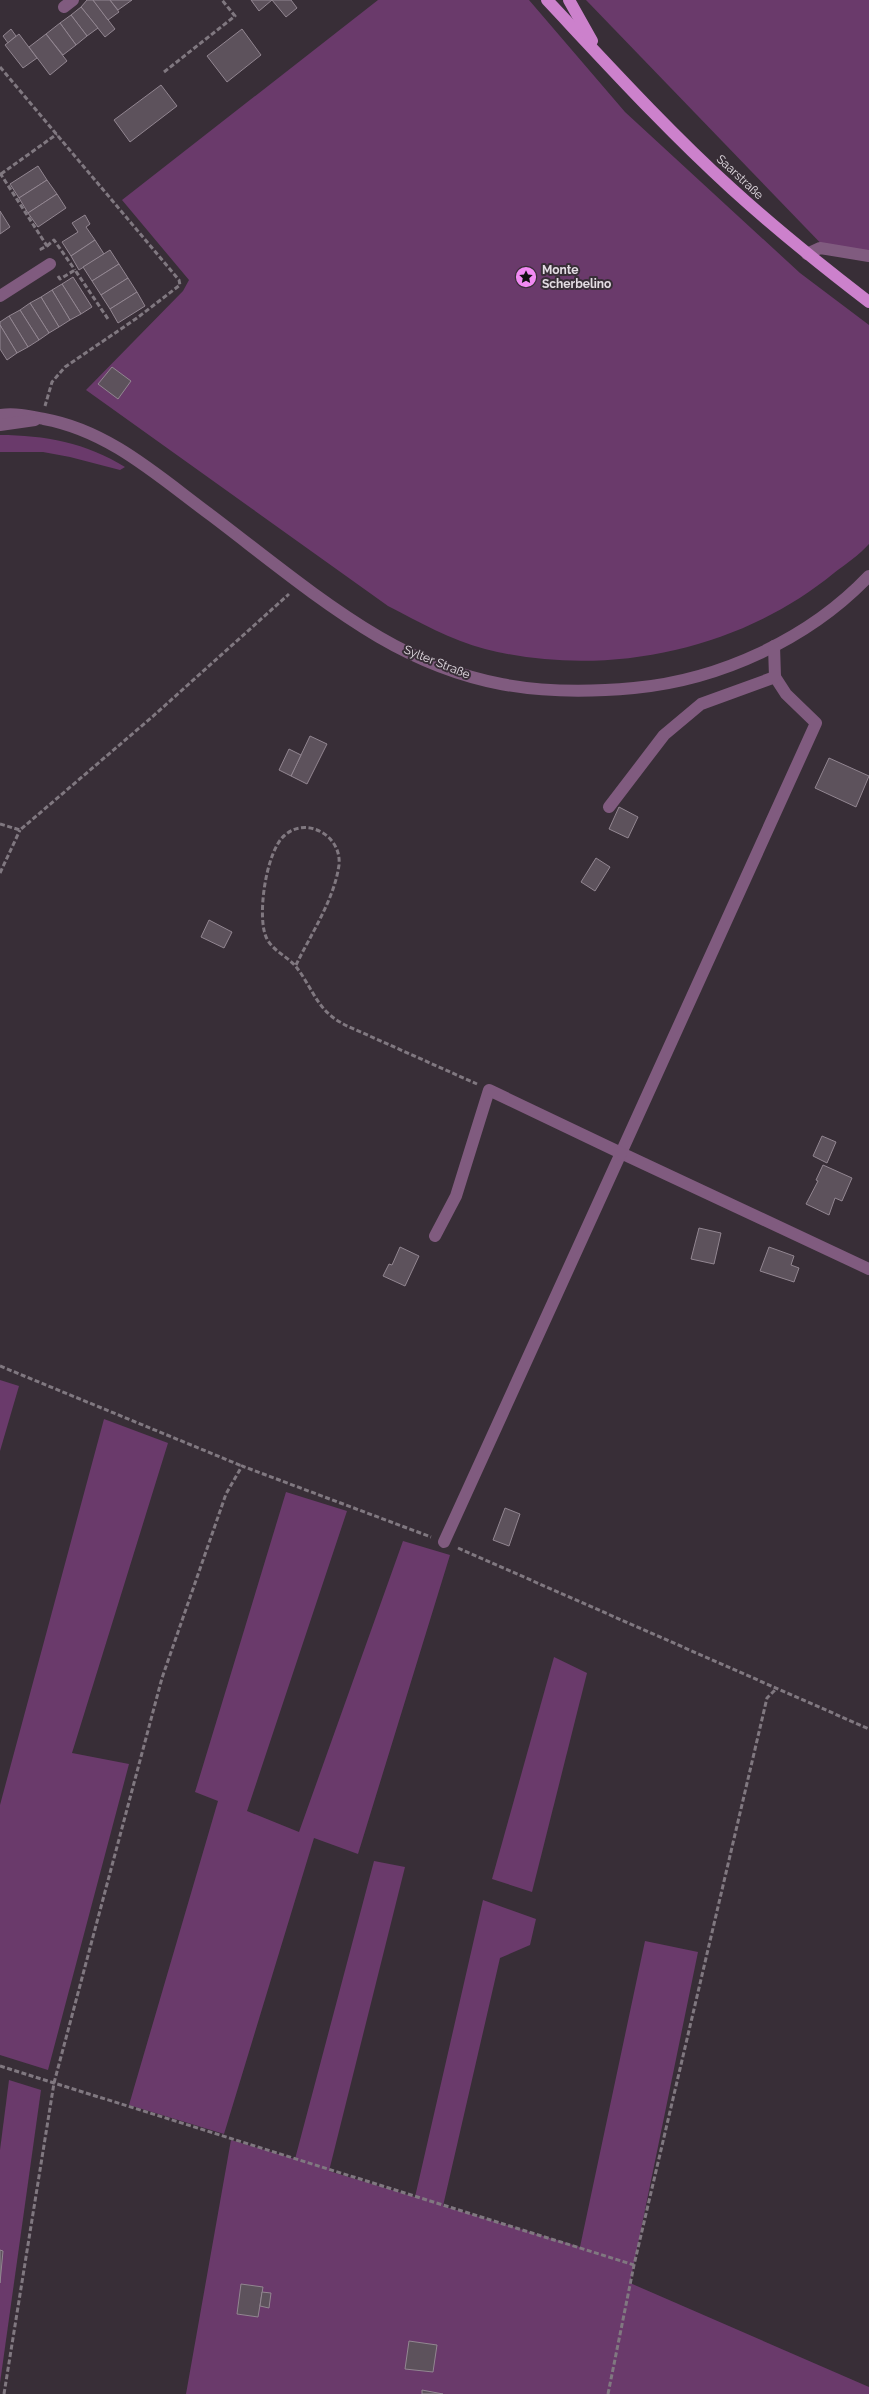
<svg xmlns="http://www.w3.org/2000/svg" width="869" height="2394" viewBox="0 0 869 2394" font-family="Raleway,sans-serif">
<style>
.green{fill:#6a3a6b}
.building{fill:#5d525c;stroke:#928691}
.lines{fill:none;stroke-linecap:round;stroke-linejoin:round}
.path{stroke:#807880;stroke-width:3;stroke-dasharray:5 2.5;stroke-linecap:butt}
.minor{stroke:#805b7f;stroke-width:12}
.major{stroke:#cc81cc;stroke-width:12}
.labels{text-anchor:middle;stroke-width:4;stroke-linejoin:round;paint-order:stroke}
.street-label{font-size:12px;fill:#e3dce3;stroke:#382e37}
.poi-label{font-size:12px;font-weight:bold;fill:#e3dce3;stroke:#382e37;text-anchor:start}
</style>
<rect width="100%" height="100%" fill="#382e37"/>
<g class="green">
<path d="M 378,0 L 529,0 L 625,112 L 800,273 L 869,325 L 869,544 C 859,555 846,564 834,573 C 739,651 604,679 485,649 C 451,640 419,622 388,606 L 86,390 L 183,291 L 189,280 L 122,200 Z"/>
<path d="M 586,0 L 869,0 L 869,254 L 832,255 Z"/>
<path d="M 0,435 C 44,435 87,443 125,467 L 120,470 L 70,457 L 43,452 L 0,452 Z"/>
<path d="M 0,1380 L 19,1386 L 0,1451 Z"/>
<path d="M 104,1419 L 168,1443 L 72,1753 L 129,1764 L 48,2070 L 0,2055 L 0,1805 Z"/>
<path d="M 286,1492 L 347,1511 L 247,1811 L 299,1832 L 403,1541 L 450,1555 L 358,1854 L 314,1838 L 224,2134 L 129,2105 L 218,1801 L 195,1792 Z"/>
<path d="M 554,1657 L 587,1673 L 532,1892 L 492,1879 Z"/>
<path d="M 374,1861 L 405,1867 L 329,2171 L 415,2197 L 483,1900 L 536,1919 L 530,1945 L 500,1958 L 443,2206 L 580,2247 L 645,1941 L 698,1952 L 630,2283 L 869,2387 L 869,2394 L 186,2394 L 231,2140 L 295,2159 Z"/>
<path d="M 9,2080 L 41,2090 L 0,2383 L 0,2150 Z"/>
</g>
<g class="building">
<path d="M 87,0 L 93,0 L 115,29 L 105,37 L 81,7 Z"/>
<path d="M 93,0 L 110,0 L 119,12 L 108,20 Z"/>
<path d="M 110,0 L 132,0 L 118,10 Z"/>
<path d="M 251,0 L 291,0 L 297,8 L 286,17 L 272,0 L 259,11 Z"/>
<path d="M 81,7 L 98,28 L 87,36 L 71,15 Z"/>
<path d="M 71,15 L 87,36 L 76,45 L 60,23 Z"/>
<path d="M 60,23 L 76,45 L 63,55 L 46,34 Z"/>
<path d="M 11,29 L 16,36 L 8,43 L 3,36 Z"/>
<path d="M 242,29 L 261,55 L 227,82 L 207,56 Z"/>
<path d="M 19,34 L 37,58 L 23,68 L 5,45 Z"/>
<path d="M 46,34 L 67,61 L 50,75 L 29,47 Z"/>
<path d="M 161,85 L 177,106 L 130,142 L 114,120 Z"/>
<path d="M 38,166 L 47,180 L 19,198 L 10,184 Z"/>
<path d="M 47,180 L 57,194 L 28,213 L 19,198 Z"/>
<path d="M 57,194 L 66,208 L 38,227 L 28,213 Z"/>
<path d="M 0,211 L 10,227 L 0,234 Z"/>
<path d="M 85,215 L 90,224 L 86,227 L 95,240 L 71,256 L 62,242 L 78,232 L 72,223 Z"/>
<path d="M 95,240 L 104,254 L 79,270 L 71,256 Z"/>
<path d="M 110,250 L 119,264 L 92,281 L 83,267 Z"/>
<path d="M 119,264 L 128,278 L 101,295 L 92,281 Z"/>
<path d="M 73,277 L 92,307 L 81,314 L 62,284 Z"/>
<path d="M 128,278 L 137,292 L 110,309 L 101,295 Z"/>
<path d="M 62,284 L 81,314 L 70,320 L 52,290 Z"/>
<path d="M 52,290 L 70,320 L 59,327 L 41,297 Z"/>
<path d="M 137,292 L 145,306 L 118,323 L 110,309 Z"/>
<path d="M 41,297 L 59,327 L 49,333 L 30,303 Z"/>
<path d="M 30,303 L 49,333 L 39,340 L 20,310 Z"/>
<path d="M 20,310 L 39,340 L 28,347 L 9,316 Z"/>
<path d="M 9,316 L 28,347 L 17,353 L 0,325 L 0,322 Z"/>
<path d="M 0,325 L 17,353 L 7,360 L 0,349 Z"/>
<path d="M 112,367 L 131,381 L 118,399 L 98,384 Z"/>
<path d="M 310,736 L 327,744 L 307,784 L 291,776 Z"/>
<path d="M 289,749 L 301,755 L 291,776 L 279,770 Z"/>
<path d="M 829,758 L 869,776 L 856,807 L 815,788 Z"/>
<path d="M 619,807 L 638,817 L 628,838 L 609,829 Z"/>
<path d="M 596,858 L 610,867 L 595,891 L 581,882 Z"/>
<path d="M 209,920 L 232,932 L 224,948 L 201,937 Z"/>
<path d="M 822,1136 L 836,1142 L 827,1163 L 813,1156 Z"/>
<path d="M 823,1165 L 852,1178 L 842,1201 L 835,1198 L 829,1215 L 806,1204 L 818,1181 L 816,1180 Z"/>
<path d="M 699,1228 L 721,1233 L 714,1264 L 691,1259 Z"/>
<path d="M 400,1247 L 419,1256 L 405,1286 L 383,1276 L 389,1264 L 392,1265 Z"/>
<path d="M 769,1247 L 794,1256 L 791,1265 L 799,1268 L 794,1282 L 760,1271 Z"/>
<path d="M 505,1508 L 520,1514 L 509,1546 L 493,1540 Z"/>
<path d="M 0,2250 L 3,2251 L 0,2283 Z"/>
<path d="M 241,2284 L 263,2287 L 258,2317 L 237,2314 Z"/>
<path d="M 262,2292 L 271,2293 L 269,2308 L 260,2306 Z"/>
<path d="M 409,2341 L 437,2345 L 433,2372 L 405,2369 Z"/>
<path d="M 422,2390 L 443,2394 L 422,2394 Z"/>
</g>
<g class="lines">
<g class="path">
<path d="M 0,67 L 179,280 L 180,285 L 137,318 L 65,367 L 52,382 L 45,406"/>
<path d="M 164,72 L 235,16 L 222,0"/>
<path d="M 0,173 L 47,246 L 41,249 L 42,251"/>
<path d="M 1,174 L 57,134"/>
<path d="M 47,246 L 54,240 L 75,270"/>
<path d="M 58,276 L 60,279 L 75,270 L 108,319"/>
<path d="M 0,824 L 20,830 L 151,718 L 289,594"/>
<path d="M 0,873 L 20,830"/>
<path d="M 296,965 C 311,934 334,900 339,865 C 342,836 307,816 285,835 C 266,850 256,919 267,939 C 274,952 289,957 297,968 C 308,982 316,1003 329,1014 C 334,1019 340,1022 345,1025 L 477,1084"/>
<path d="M 0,1366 L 242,1466"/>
<path d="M 458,1548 L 869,1729"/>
<path d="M 0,2066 L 634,2265"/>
<path d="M 4,2394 L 54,2083 L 162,1678 L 226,1494 L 242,1466 L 431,1537"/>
<path d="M 608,2394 L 634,2265 L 767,1698 L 777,1688"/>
</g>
<g class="minor">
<path d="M 64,7 L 73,0"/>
<path d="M 807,254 L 820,248 L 869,256"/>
<path d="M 0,296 L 50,264"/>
<path d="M 0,415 C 16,413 29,416 44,419 C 110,431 159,477 212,516 C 266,557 320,602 379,637 C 463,686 539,697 634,688 C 720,680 809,639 869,576"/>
<path d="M 0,425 L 35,420"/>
<path d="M 775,677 L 786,694 L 816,723 L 621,1153 L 869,1269"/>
<path d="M 609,807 L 664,735 L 701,704 L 775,677 L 774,646"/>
<path d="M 435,1236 L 456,1196 L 489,1090 L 621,1153 L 444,1542"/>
</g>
<g class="major">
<path d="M 547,0 C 607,64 667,130 732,189 C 776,229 822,266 869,302"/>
<path d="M 569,0 L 592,41"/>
</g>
</g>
<defs>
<g id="sight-disc" transform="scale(1.125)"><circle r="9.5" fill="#f28af3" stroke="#382e37"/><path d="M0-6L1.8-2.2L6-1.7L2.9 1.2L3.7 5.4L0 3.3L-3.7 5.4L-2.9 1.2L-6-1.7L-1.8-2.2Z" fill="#111"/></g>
</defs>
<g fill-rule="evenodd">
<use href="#sight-disc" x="526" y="277"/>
</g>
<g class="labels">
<g class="street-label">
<text transform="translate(740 177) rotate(43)" y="4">Saarstraße</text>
<text transform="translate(437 662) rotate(22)" y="4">Sylter Straße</text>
</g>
<g class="poi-label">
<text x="542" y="274">Monte<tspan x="542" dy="14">Scherbelino</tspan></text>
</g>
</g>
</svg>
